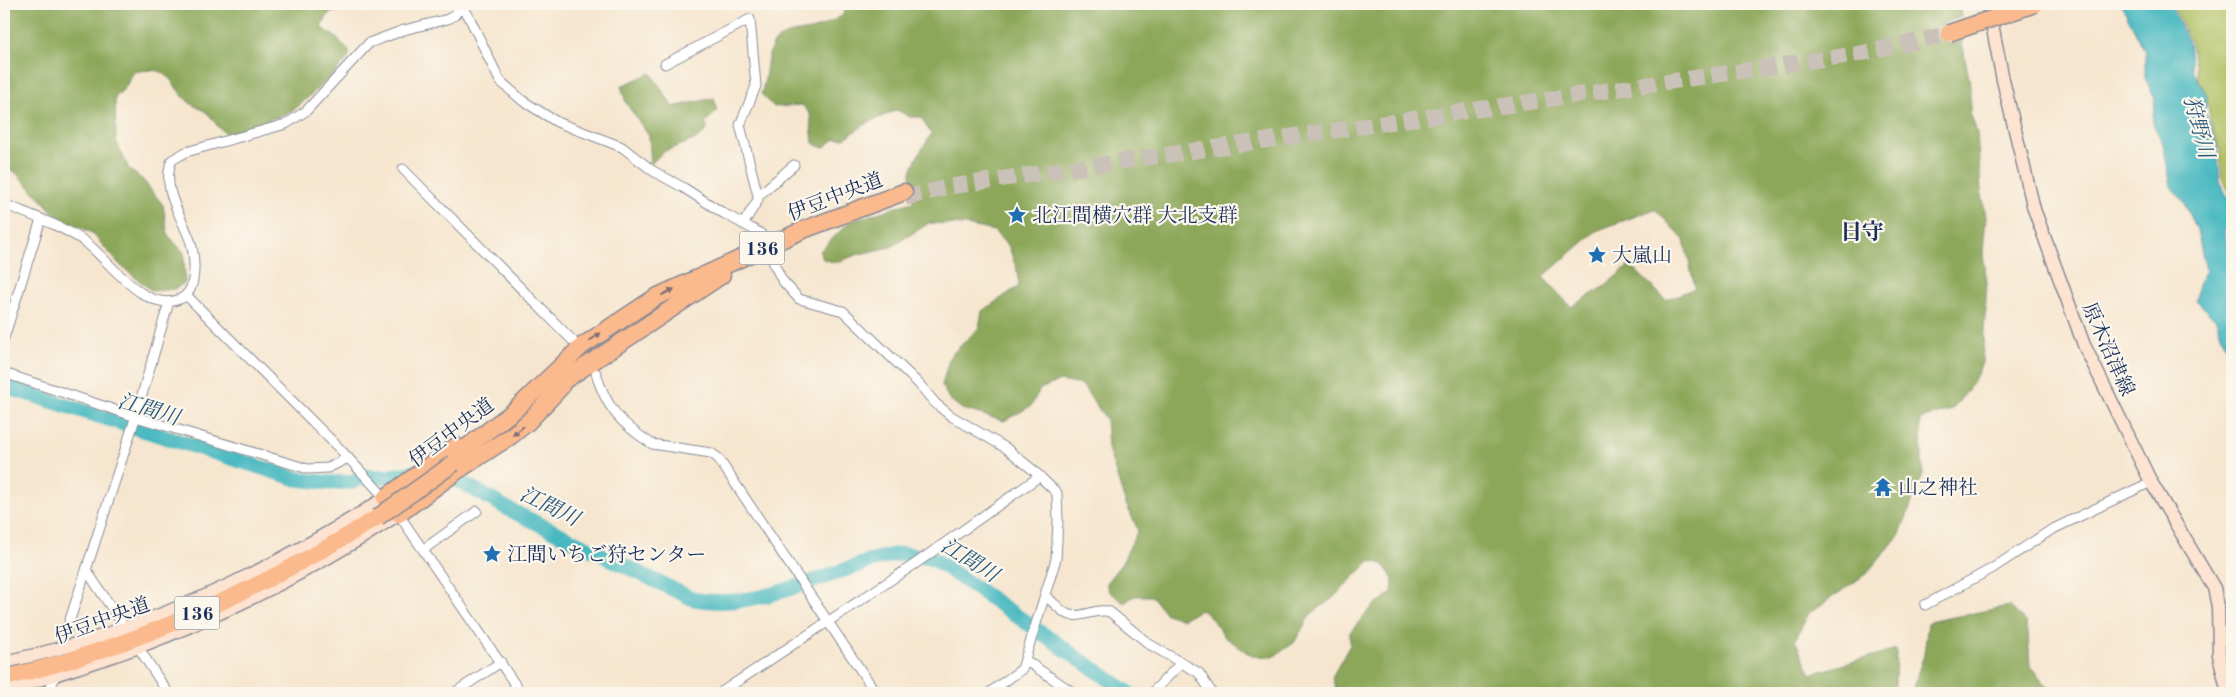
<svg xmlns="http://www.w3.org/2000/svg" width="2236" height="697" viewBox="0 0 2236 697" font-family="'Old Standard TT','Noto Serif JP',serif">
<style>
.green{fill:#b0c164;stroke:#667861}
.forest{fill:#8ca75a;stroke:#546b5c;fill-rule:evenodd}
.water{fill:#4ab9c1;stroke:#327490}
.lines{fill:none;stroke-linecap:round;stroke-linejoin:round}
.river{stroke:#4ab9c1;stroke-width:15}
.motorway-tunnel{stroke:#cac1b8;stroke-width:16;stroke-dasharray:16 8;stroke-linecap:butt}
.minor-casing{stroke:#888a96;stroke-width:11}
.secondary-casing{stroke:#888a96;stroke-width:15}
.motorway-casing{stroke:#888a96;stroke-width:19}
.minor{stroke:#fff;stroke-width:9}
.secondary{stroke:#fde3d1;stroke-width:12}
.motorway{stroke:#fbba8d;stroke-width:16}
.motorway-bridge-casing{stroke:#888a96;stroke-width:19;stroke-linecap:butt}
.motorway-bridge{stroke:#fbba8d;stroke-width:16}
.oneway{fill:#806e73}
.labels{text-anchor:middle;stroke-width:4.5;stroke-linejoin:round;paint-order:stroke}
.shield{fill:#fbf7ec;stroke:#5e6b89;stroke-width:1}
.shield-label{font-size:19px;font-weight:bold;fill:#1b2f5e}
.street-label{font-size:20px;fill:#1b2f5e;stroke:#fbf7ec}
.poi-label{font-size:20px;fill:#1b2f5e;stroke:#fbf7ec;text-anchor:start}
.water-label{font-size:21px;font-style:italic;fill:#29587c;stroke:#fbf7ec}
.quarter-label{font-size:22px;font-weight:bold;fill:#1b2f5e;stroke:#fbf7ec}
</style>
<rect width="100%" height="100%" fill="#fbf7ec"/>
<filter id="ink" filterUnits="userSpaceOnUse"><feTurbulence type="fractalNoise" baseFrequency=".02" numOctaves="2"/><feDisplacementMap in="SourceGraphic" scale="10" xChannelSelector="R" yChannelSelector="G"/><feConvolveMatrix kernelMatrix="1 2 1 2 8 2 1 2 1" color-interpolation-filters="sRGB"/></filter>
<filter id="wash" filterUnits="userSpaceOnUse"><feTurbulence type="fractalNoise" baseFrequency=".0096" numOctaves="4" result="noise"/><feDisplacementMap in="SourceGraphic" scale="20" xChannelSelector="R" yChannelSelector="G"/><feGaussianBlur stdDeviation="1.12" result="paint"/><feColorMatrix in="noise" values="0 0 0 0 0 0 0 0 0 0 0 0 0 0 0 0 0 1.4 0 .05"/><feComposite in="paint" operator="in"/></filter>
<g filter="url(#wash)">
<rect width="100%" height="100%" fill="#f6e6cf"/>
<path class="green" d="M 2172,4 L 2232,4 L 2232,197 L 2222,178 L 2220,150 L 2211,123 L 2206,93 L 2198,79 L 2191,43 Z"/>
<g class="forest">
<path d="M 4,4 L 367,4 L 329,13 L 321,27 L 337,38 L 349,51 L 349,57 L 333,75 L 295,109 L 245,130 L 225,133 C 215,126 215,120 207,113 C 203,109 195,107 190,103 C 167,84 174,64 134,72 L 124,89 L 115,98 L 116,141 L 129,169 L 143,180 L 163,205 L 168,235 L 184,253 L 185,283 L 174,289 L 152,291 L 120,265 L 92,233 L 56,215 L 15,172 L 4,168 L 4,118 L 8,111 L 4,104 Z"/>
<path d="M 847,4 L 1961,4 L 1961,17 L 1942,24 L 1947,42 L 1950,44 L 1962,42 L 1970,84 L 1970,112 L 1977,133 L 1981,190 L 1986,216 L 1983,252 L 1987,283 L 1982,363 L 1973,383 L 1952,410 L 1920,419 L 1923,474 L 1900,534 L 1868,573 L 1809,613 L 1795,640 L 1811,674 L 1896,649 L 1895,693 L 1337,693 L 1332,677 L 1350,645 L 1350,632 L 1374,605 L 1392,593 L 1393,579 L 1383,564 L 1370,561 L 1334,597 L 1310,615 L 1294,643 L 1273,657 L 1252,656 L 1225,637 L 1207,613 L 1200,610 L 1182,619 L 1166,614 L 1152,596 L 1134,596 L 1124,603 L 1109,591 L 1106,583 L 1122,563 L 1138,530 L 1125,502 L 1108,448 L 1106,419 L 1082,385 L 1060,381 L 1040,389 L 1031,406 L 1004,421 L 962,409 L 949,399 L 942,385 L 950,356 L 979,328 L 982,311 L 1019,286 L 1017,270 L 1009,247 L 994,231 L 966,225 L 929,223 L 891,247 L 859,254 L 835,263 L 823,259 L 820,251 L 849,222 L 912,202 L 914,196 C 903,169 919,157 931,134 L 921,117 L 910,117 L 897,110 L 867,123 L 845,138 L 835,139 L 823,148 L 813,143 L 810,114 L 802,105 L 774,107 L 761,94 C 767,79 765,63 771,49 C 777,32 796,33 810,30 C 821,28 832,21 842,16 ZM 1655,209 L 1684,240 L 1695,288 L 1666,300 L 1630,265 L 1602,288 L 1571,307 L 1543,277 L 1596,231 Z"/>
<path d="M 651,73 L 673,107 L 714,98 L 717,111 L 705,123 L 708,129 L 697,139 L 663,152 L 651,164 L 649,136 L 626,103 L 621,86 Z"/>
<path d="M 2010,606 L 2025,622 L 2028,632 L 2030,666 L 2053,693 L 1911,693 L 1924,655 L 1928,622 Z"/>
</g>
<path class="water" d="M 2121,4 L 2170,4 L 2189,43 L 2192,70 L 2207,95 L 2205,112 L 2217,145 L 2220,182 L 2232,206 L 2232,217 L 2224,232 L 2232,265 L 2232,364 L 2216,320 L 2196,300 L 2198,285 L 2206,270 L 2197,231 L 2185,203 L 2171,187 L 2163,143 L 2152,123 L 2155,99 L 2145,78 L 2145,51 Z"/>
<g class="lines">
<path class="river" d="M 4,386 L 297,479 L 330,483 L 351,482 L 365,476 L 385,477 L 415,472 L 436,473 L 463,483 L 508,509 L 693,599 C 745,610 804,584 853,567 C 869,562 885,555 901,554 C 913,553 924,557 935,560 L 1129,693"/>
</g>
</g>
<g filter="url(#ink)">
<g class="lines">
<path class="motorway-tunnel" d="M 905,198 L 948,187 L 994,180 L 1858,54 L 1944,35"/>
<g class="minor-casing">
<g id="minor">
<path d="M 665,64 L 750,19 L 756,86 L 740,125 L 758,196 L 758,200 L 743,224"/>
<path d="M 403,169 L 573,341"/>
<path d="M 758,196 L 794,165"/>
<path d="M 4,204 C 30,215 60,225 84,241 C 108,258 144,315 180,299 C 198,292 195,258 191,243 C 185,225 174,208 170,190 C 168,180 168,169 172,160 L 186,152 L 286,124 L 306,111 L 369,43 L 404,30 L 448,19 L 455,15 L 458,9 L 467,13 L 470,19 L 500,81 L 523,101 L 557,122 L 622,147 L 653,171 L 684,188 L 723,213 L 760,233 L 765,240"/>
<path d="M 770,253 L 775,266 L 782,280 L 799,299 L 843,311 L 919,384 L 935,403 L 951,416 L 1006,448 L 1033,470 L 1057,493 L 1058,521 L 1056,559 L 1022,669 L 989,693"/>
<path d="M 186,295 L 340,449 L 387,500"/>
<path d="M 4,338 L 41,219"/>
<path d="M 4,373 L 136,417 L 308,469 L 328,468 L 348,458"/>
<path d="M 596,373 C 606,408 621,424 652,444 L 711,453 L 718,458 L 876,693"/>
<path d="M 397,512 L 521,693"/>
<path d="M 424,549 L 477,511"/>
<path d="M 87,571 L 123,625"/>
<path d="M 1045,596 C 1053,601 1059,610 1067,614 C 1080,620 1096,607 1110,612 L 1149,644 L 1199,673 L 1212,693"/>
<path d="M 1925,605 L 1993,568 L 2051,530 L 2151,482"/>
<path d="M 65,635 L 135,419 L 169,302"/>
<path d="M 140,650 L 168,693"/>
<path d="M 1025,660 L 1074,693"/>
<path d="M 49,693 L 54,678"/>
<path d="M 454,693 L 501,662"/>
<path d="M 720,693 L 915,564 L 1040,476"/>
<path d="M 1152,693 L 1182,662"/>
</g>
</g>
<g class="secondary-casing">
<g id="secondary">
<path d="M 1988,4 L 2003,80 L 2034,209 L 2084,345 L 2151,482 L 2214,588 L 2218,607 L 2219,655 L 2228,693"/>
<path d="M 4,662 C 140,634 268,573 385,498"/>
<path d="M 4,692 C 46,677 90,664 133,649 C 227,614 315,569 399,514"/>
</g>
</g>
<g class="motorway-casing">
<g id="motorway">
<path d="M 547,392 L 722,275"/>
<path d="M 451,459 L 515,410 L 582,346 L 656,297 L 803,230 L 904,192"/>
<path d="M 385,498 L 456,446"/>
<path d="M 399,514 L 457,471 L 511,436 L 527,423 L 561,387"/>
<path d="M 4,678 C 137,647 262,589 378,517"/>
</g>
</g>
<use href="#minor" class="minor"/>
<use href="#secondary" class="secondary"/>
<use href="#motorway" class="motorway"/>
<g class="motorway-bridge-casing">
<g id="motorway-bridge">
<path d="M 1949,33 L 2035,4"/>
<path d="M 378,517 L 454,463"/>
</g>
</g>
<use href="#motorway-bridge" class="motorway-bridge"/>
</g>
<defs><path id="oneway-solid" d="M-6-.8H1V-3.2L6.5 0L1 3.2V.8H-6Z" transform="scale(1.25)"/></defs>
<g class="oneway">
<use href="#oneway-solid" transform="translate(668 292) rotate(-26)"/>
<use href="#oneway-solid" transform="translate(595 337) rotate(-35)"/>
<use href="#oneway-solid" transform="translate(518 431) rotate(141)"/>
</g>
</g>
<defs>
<g id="sight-bare" transform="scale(1.5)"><path d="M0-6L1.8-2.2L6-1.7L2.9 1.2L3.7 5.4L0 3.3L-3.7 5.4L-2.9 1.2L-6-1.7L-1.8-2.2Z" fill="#1f6fb2" stroke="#fbf7ec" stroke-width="2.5" paint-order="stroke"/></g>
<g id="temple-bare" transform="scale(1.5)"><path d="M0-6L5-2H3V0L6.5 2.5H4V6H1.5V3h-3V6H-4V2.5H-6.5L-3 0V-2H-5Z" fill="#1f6fb2" stroke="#fbf7ec" stroke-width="2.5" paint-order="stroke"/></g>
</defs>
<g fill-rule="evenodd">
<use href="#sight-bare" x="1017" y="215"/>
<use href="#sight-bare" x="1597" y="255"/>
<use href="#temple-bare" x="1883" y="487"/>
<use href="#sight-bare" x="492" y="554"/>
</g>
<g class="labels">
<g class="shield">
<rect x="739.5" y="231.5" width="45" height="33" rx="4"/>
<rect x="174.5" y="596.5" width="45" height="33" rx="4"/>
</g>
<g class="shield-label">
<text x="762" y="255">136</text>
<text x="197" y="620">136</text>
</g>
<g class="street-label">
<text transform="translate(835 196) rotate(-21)" y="7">伊豆中央道</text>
<text transform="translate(2109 349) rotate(66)" y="7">原木沼津線</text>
<text transform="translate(451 432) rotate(-37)" y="7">伊豆中央道</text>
<text transform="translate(102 620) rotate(-20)" y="7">伊豆中央道</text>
</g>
<g class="poi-label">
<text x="1032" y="222">北江間横穴群 大北支群</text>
<text x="1612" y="262">大嵐山</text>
<text x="1898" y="494">山之神社</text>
<text x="507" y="561">江間いちご狩センター</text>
</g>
<g class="water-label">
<text transform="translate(2199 127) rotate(75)" y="7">狩野川</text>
<text transform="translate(149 409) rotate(17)" y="7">江間川</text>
<text transform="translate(550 506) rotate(26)" y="7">江間川</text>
<text transform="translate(970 560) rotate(32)" y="7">江間川</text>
</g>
<g class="quarter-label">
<text x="1862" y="239">日守</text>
</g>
</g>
<rect width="2236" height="697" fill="none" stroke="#fbf7ec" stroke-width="20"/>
</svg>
